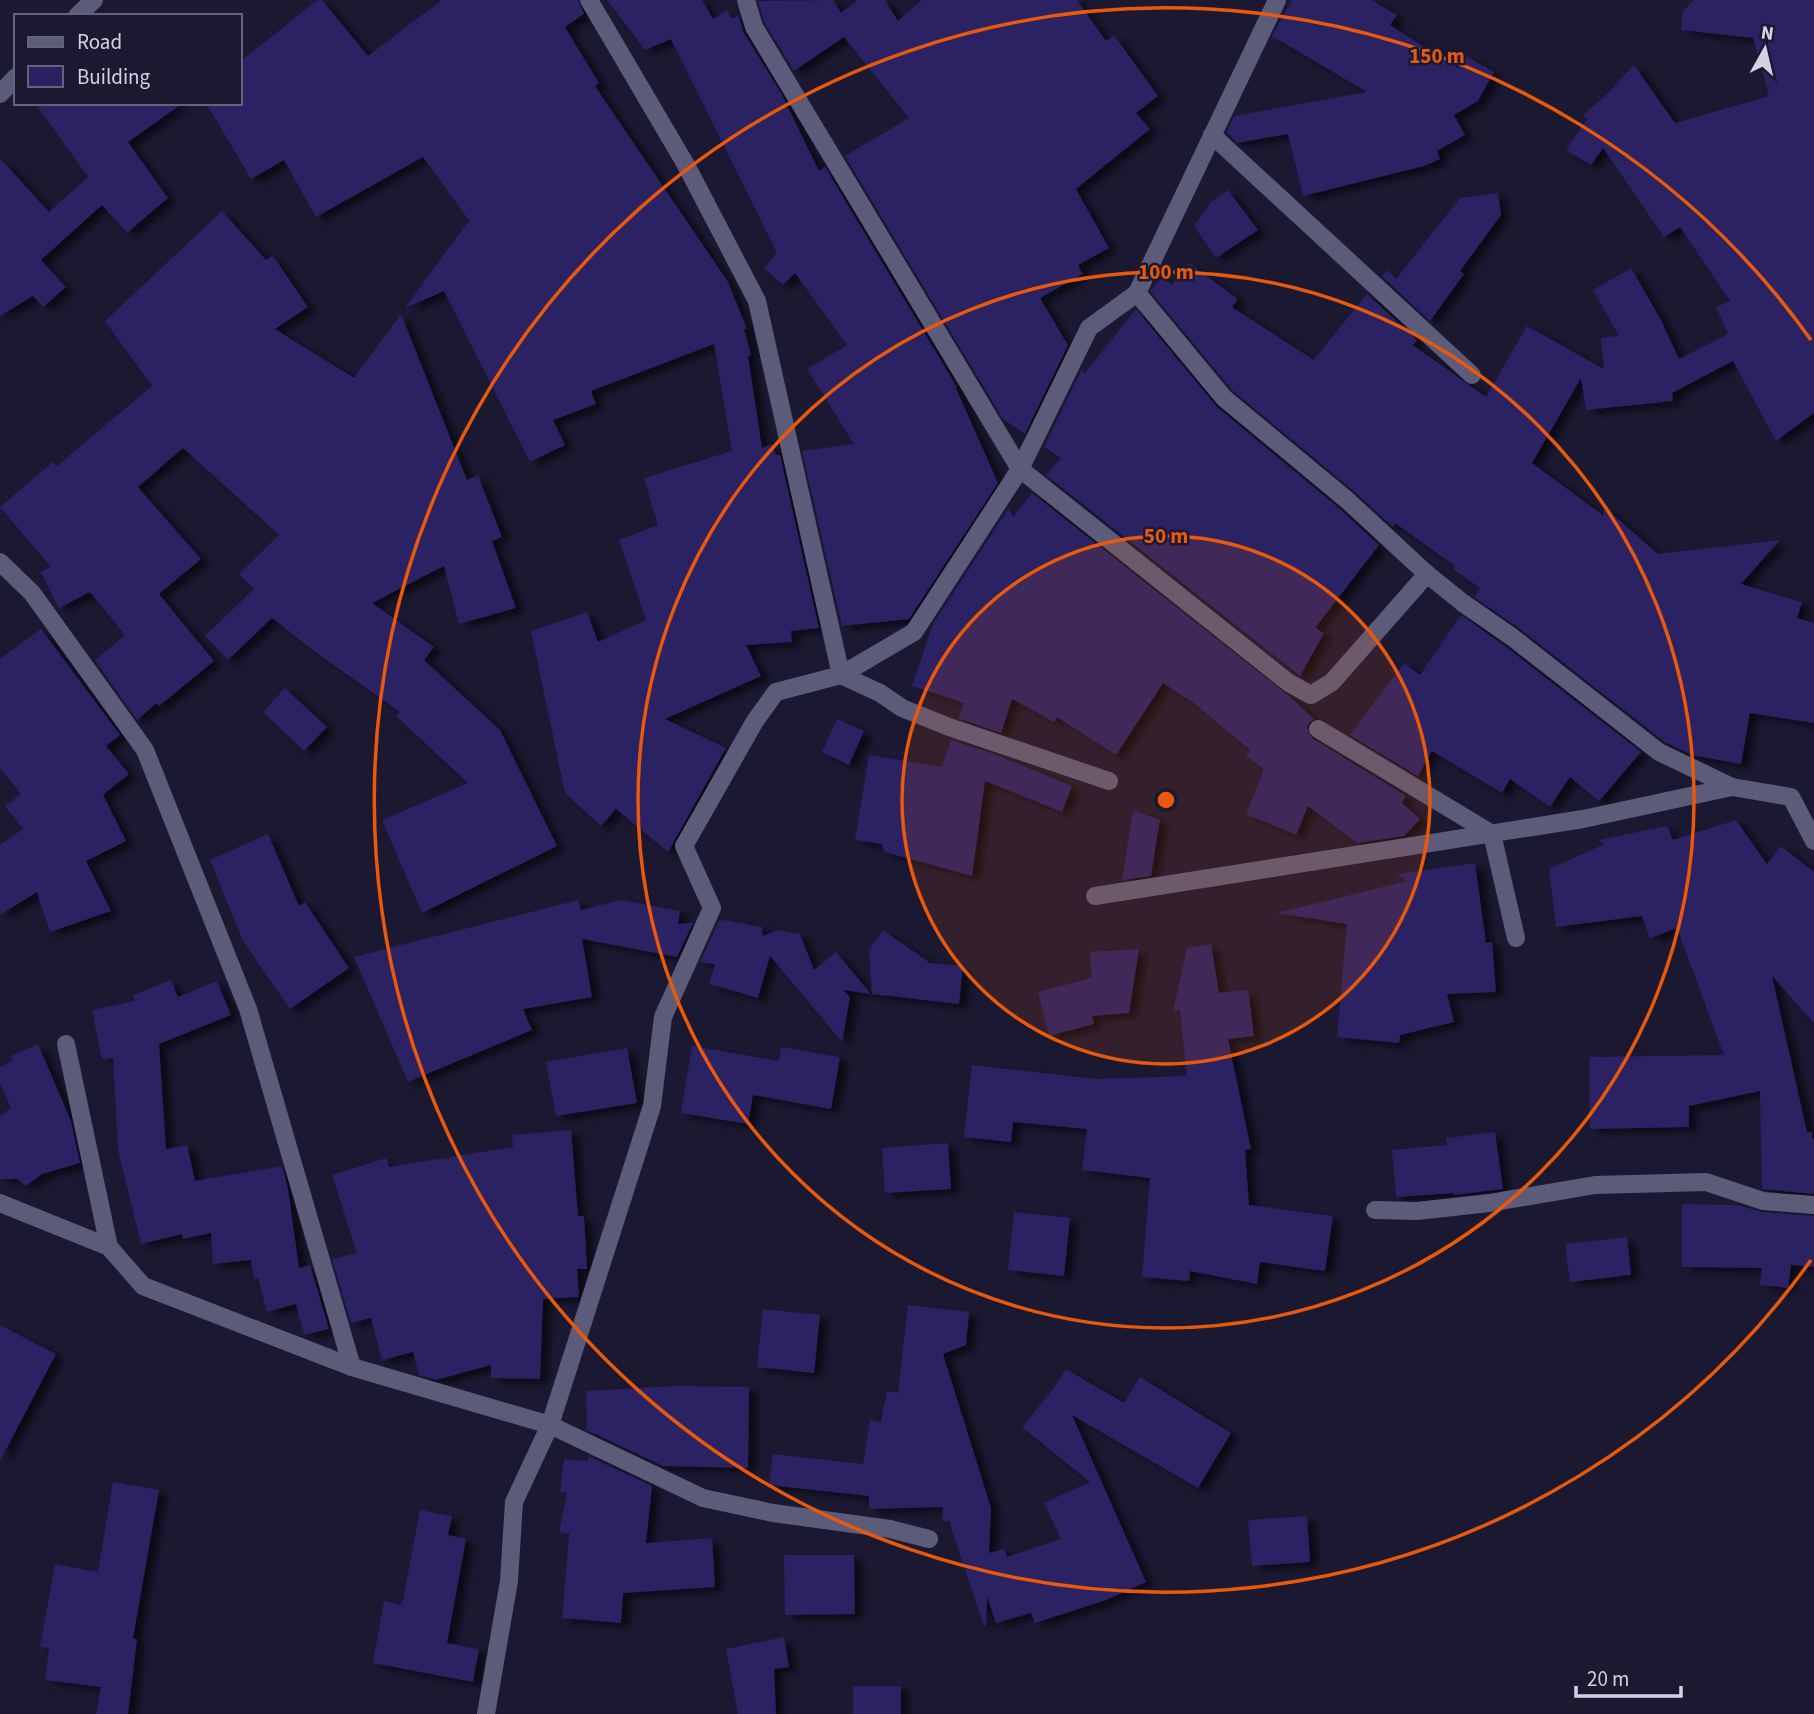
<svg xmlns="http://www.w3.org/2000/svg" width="1814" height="1714" viewBox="0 0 1814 1714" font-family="'Source Sans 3',sans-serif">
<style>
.building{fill:#2c2063;filter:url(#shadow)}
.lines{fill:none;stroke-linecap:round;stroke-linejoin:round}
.minor{stroke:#5c5b7a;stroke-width:18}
.ring{fill:none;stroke:#e8590c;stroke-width:3.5}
.centre{fill:#e8590c;stroke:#1b1932;stroke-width:3.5}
.ring-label{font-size:21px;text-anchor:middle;font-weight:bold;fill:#e8590c;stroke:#1b1932;stroke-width:5;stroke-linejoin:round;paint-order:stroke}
</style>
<defs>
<filter id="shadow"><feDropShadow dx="8" dy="4.5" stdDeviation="3.5" flood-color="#0009"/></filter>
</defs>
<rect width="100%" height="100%" fill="#1b1932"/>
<g class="building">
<path d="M 317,0 L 322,0 L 368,56 L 442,0 L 578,0 L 584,14 L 565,27 L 599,83 L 595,86 L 728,282 L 747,329 L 744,329 L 751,355 L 748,356 L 762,448 L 772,444 L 776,455 L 780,455 L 819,628 L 791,631 L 792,642 L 746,645 L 761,676 L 665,719 L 726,748 L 668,852 L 616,809 L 601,826 L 565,793 L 531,631 L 587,612 L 598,642 L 646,620 L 619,540 L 658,525 L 644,478 L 732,451 L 714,344 L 591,391 L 596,404 L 553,420 L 565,445 L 530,462 L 444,291 L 405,308 L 467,223 L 470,222 L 423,157 L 316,217 L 284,160 L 251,179 L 206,103 L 240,103 L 240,62 Z"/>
<path d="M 607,0 L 702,0 L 713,19 L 727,10 L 732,19 L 738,15 L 744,33 L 781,93 L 819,171 L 825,167 L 958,389 L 955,386 L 998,483 L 909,619 L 842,626 L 802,451 L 854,444 L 807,369 L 847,345 L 795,273 L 783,285 L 764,268 L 777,253 L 671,39 L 645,50 Z"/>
<path d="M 833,0 L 841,13 L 858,0 L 885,0 L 898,21 L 922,0 L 1077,0 L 1106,41 L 1114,35 L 1158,96 L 1136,113 L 1150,129 L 1076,189 L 1109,248 L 1078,265 L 1083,274 L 1040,298 L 1068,345 L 1025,434 L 1003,419 L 845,156 L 909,118 L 844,37 L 794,71 L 764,22 L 758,1 Z"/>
<path d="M 1292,0 L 1371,0 L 1397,15 L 1390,25 L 1458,68 L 1464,55 L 1494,72 L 1478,101 L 1454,115 L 1465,135 L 1437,151 L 1440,159 L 1424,166 L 1303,196 L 1288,134 L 1237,143 L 1227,132 L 1234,116 L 1367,92 L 1272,36 Z"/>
<path d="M 1694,0 L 1814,0 L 1814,413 L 1776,441 L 1733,361 L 1672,393 L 1673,401 L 1586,410 L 1581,378 L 1532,463 L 1604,516 L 1603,506 L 1658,554 L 1780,540 L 1741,584 L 1802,602 L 1797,618 L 1814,623 L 1814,723 L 1750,713 L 1741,764 L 1692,755 L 1665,742 L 1519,628 L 1474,597 L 1480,588 L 1453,569 L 1455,566 L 1395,523 L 1393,527 L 1355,492 L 1232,390 L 1150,291 L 1162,277 L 1172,285 L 1189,263 L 1238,299 L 1232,307 L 1314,360 L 1336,332 L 1337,334 L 1337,331 L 1367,294 L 1417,340 L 1413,345 L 1486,397 L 1527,326 L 1604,369 L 1601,338 L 1619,336 L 1593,290 L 1631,268 L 1660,318 L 1679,359 L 1728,334 L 1716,307 L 1730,301 L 1680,227 L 1664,237 L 1603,148 L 1591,165 L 1566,150 L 1587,119 L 1583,115 L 1607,94 L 1634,65 L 1675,123 L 1769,96 L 1753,38 L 1681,30 L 1683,11 Z"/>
<path d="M 35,103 L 183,103 L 128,142 L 168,198 L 127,233 L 102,205 L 41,260 L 66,287 L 43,307 L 33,296 L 0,316 L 0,158 L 49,212 L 88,177 Z"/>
<path d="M 1228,190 L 1258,230 L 1216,258 L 1194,226 L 1212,201 Z"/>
<path d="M 1498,193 L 1501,215 L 1460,271 L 1464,274 L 1430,321 L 1382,276 L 1387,270 L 1396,279 L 1460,198 Z"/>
<path d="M 222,211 L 266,260 L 273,256 L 308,307 L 275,329 L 354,378 L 401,314 L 467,480 L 478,475 L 502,537 L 492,541 L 516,608 L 459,624 L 444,566 L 372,603 L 434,647 L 424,660 L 500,730 L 557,846 L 422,913 L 382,820 L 468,783 L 396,716 L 400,712 L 318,654 L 272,618 L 228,660 L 205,636 L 254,589 L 239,574 L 279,535 L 183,448 L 138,487 L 201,559 L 159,594 L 214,661 L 159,706 L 157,703 L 137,720 L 95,660 L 125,635 L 90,592 L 59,608 L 41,572 L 51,567 L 0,507 L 53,462 L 57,466 L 152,386 L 105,321 Z"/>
<path d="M 1136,309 L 1217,407 L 1340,509 L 1379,545 L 1315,628 L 1324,633 L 1300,676 L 1046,475 L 1061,458 L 1044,447 L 1082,369 L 1084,374 Z"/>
<path d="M 1032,493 L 1289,696 L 1314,719 L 1309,723 L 1307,728 L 1312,738 L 1406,796 L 1402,803 L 1420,819 L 1404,836 L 1357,843 L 1308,806 L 1296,835 L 1246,814 L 1264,770 L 1246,755 L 1250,750 L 1195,704 L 1163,683 L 1116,755 L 1057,717 L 1054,722 L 1012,699 L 1001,733 L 958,718 L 964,703 L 912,686 L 933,624 L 1009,508 L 1013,517 Z"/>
<path d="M 1461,615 L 1505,646 L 1641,752 L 1599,801 L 1570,777 L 1550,807 L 1510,779 L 1502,793 L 1432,751 L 1418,776 L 1350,735 L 1404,663 L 1420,675 Z"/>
<path d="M 41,629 L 120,735 L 106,746 L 129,774 L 103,795 L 126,841 L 86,861 L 111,911 L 50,932 L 37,892 L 0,915 L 0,845 L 23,829 L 5,806 L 21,794 L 0,768 L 0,659 Z"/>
<path d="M 285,688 L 327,727 L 304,751 L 263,712 Z"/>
<path d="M 837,719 L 864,731 L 849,765 L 822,752 Z"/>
<path d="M 951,740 L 994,754 L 1072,786 L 1062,812 L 985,781 L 972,876 L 885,852 L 882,844 L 855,840 L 869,755 L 942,767 Z"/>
<path d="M 1133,810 L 1160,820 L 1156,843 L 1151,876 L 1122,880 Z"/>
<path d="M 1736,820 L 1767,864 L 1781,846 L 1814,872 L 1814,1023 L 1772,976 L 1807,1132 L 1812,1132 L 1812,1138 L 1814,1139 L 1814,1194 L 1762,1189 L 1760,1091 L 1689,1106 L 1689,1127 L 1590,1129 L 1589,1057 L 1724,1055 L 1677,928 L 1650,938 L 1642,916 L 1556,927 L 1549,869 L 1605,844 L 1599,840 L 1667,826 L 1673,840 Z"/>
<path d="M 268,834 L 299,906 L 305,902 L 349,968 L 290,1009 L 243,941 L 210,860 Z"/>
<path d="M 1475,863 L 1486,943 L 1492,942 L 1496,992 L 1447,994 L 1454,1022 L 1400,1035 L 1399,1043 L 1337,1037 L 1347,924 L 1277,913 L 1407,881 L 1397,874 Z"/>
<path d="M 578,900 L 581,910 L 621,900 L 680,911 L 678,924 L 693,923 L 677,957 L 582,939 L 592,997 L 523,1009 L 532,1030 L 408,1082 L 354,957 Z"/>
<path d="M 726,920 L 762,927 L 763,936 L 778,930 L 800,934 L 814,970 L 836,952 L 871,994 L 843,990 L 850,997 L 842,1042 L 770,956 L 758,998 L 709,984 L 715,964 L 700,962 L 719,921 Z"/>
<path d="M 883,930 L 930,963 L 963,966 L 959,1004 L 872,994 L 869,950 Z"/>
<path d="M 1211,944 L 1219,993 L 1248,990 L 1254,1036 L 1228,1039 L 1251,1149 L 1245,1150 L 1249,1205 L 1333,1216 L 1325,1271 L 1260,1262 L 1257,1284 L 1190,1271 L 1189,1281 L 1142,1277 L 1150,1178 L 1082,1170 L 1087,1129 L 1013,1122 L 1011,1142 L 964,1137 L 972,1065 L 1096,1079 L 1187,1076 L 1180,1010 L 1173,1011 L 1187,948 Z"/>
<path d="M 1139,949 L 1129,1013 L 1092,1016 L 1094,1024 L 1049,1036 L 1038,992 L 1092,978 L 1090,952 Z"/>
<path d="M 171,980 L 178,997 L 217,981 L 231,1015 L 159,1044 L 166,1149 L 187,1145 L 195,1181 L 282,1166 L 288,1189 L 299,1268 L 310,1265 L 329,1329 L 304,1335 L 296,1304 L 267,1312 L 258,1278 L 254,1279 L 251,1260 L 213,1264 L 211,1233 L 183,1239 L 182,1234 L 141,1244 L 118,1150 L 113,1058 L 102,1059 L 92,1010 L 135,1001 L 133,995 Z"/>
<path d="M 38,1044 L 71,1121 L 80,1163 L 42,1174 L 26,1186 L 17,1179 L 0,1179 L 0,1116 L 11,1108 L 0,1083 L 0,1067 L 13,1061 L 11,1056 Z"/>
<path d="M 692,1046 L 779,1061 L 781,1047 L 840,1057 L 831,1109 L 753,1095 L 748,1124 L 681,1113 Z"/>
<path d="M 627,1048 L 637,1103 L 556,1116 L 546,1062 Z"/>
<path d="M 571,1130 L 578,1216 L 584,1216 L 587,1269 L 577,1269 L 579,1297 L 543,1299 L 540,1379 L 491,1378 L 491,1365 L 436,1380 L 419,1375 L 413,1352 L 382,1360 L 371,1318 L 351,1323 L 332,1259 L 357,1253 L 332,1175 L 386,1158 L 389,1167 L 513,1147 L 512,1135 Z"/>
<path d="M 1495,1132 L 1503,1189 L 1454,1195 L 1454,1193 L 1396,1197 L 1392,1150 L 1447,1145 L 1446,1138 Z"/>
<path d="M 948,1143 L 951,1189 L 885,1193 L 882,1148 Z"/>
<path d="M 1682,1204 L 1738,1205 L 1762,1212 L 1814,1216 L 1814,1267 L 1791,1265 L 1788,1288 L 1760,1285 L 1762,1268 L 1682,1267 Z"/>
<path d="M 1014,1212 L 1070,1218 L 1064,1276 L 1008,1270 Z"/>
<path d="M 1627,1237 L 1631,1275 L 1570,1282 L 1565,1244 Z"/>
<path d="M 908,1305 L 969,1312 L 966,1345 L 943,1354 L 991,1508 L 989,1553 L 1004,1549 L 1007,1557 L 1061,1539 L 1044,1503 L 1090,1482 L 1022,1427 L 1054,1388 L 1066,1369 L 1124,1403 L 1140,1377 L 1231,1433 L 1198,1488 L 1072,1415 L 1146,1582 L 1106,1600 L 1035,1623 L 1031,1613 L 996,1623 L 987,1596 L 986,1626 L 984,1626 L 949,1521 L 942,1521 L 943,1507 L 869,1509 L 869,1496 L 769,1485 L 773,1454 L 863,1464 L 870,1420 L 881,1422 L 887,1391 L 898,1393 Z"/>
<path d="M 763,1309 L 820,1315 L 814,1373 L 757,1367 Z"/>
<path d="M 0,1325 L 56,1354 L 0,1461 Z"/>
<path d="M 677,1386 L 749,1387 L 748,1468 L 663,1466 L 587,1430 L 586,1391 Z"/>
<path d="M 588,1456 L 652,1486 L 646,1543 L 712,1538 L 715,1587 L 623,1593 L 621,1623 L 562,1618 L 569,1534 L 559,1532 L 567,1492 L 560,1492 L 564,1459 L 588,1461 Z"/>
<path d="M 113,1482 L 159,1490 L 133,1638 L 137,1639 L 128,1714 L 96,1714 L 101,1687 L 45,1680 L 49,1648 L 40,1647 L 55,1564 L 98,1572 Z"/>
<path d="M 420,1510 L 452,1516 L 448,1535 L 466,1539 L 447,1643 L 479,1649 L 473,1682 L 373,1663 L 384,1601 L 402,1605 Z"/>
<path d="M 1307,1516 L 1310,1562 L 1252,1566 L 1248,1520 Z"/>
<path d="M 784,1555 L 854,1555 L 855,1614 L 785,1615 Z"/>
<path d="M 784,1637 L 789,1667 L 774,1669 L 776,1714 L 738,1714 L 726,1649 Z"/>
<rect x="853" y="1686" width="48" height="28"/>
</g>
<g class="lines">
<g class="minor">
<path d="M 589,0 L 686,165 L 757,301 L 841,675 L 880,693 L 902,708 L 949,727 L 1109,781"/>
<path d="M 746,0 L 754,27 L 1020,469 L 1289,683 L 1311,695 L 1332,682 L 1427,574"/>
<path d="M 1277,0 L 1137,293 L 1224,398 L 1347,500 L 1427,574 L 1463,603 L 1512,637 L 1659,752 L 1732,787 L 1791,797 L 1814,841"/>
<path d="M 77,16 L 94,0"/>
<path d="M 0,94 L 16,77"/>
<path d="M 1212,135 L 1472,375"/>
<path d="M 0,562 L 32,593 L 145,750 L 248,1009 L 352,1367"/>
<path d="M 1318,729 L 1492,834 L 1516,938"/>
<path d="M 1095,896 L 1583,819 L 1732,787"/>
<path d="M 66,1044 L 109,1247"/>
<path d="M 0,1203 L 109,1247 L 143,1286 L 352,1367 L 550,1425 L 703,1498 L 773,1513 L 890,1529 L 929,1539"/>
<path d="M 1375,1210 L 1417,1211 L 1489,1203 L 1595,1185 L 1706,1182 L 1763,1201 L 1814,1205"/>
<path d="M 486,1714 L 509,1581 L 514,1502 L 550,1425 L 652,1106 L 663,1017 L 712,908 L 684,846 L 755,721 L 776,692 L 841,675 L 914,632 L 1020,469 L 1089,328 L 1137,293"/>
</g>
</g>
<circle cx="1166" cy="800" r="264" fill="#e8590c" fill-opacity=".12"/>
<g class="ring">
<circle cx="1166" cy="800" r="264"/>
<circle cx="1166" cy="800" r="528"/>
<path d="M1811 1260A792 792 0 1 1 1811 340"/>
</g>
<circle cx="1166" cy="800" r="10" class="centre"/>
<g class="ring-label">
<text x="1437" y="63">150 m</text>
<text x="1166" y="279">100 m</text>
<text x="1166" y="543">50 m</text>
</g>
<rect x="14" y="14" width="228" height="91" fill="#1b1932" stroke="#646379" stroke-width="2"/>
<rect x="28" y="37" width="35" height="10" fill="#5c5b7a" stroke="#646379" stroke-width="2"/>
<text x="77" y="49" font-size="21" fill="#d2d2e4">Road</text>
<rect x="28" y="66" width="35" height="21" fill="#2c2063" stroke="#646379" stroke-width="2"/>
<text x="77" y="84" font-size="21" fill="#d2d2e4">Building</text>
<g transform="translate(1765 49) rotate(8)" stroke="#1b1932" stroke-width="5" paint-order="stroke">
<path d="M0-5L12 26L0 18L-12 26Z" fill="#d2d2e4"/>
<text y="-10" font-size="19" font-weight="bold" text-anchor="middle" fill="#d2d2e4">N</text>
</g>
<path d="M1576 1686v10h105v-10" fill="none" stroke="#d2d2e4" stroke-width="3.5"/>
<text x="1587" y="1686" font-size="21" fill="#d2d2e4" stroke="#1b1932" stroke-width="5" paint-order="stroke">20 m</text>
</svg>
